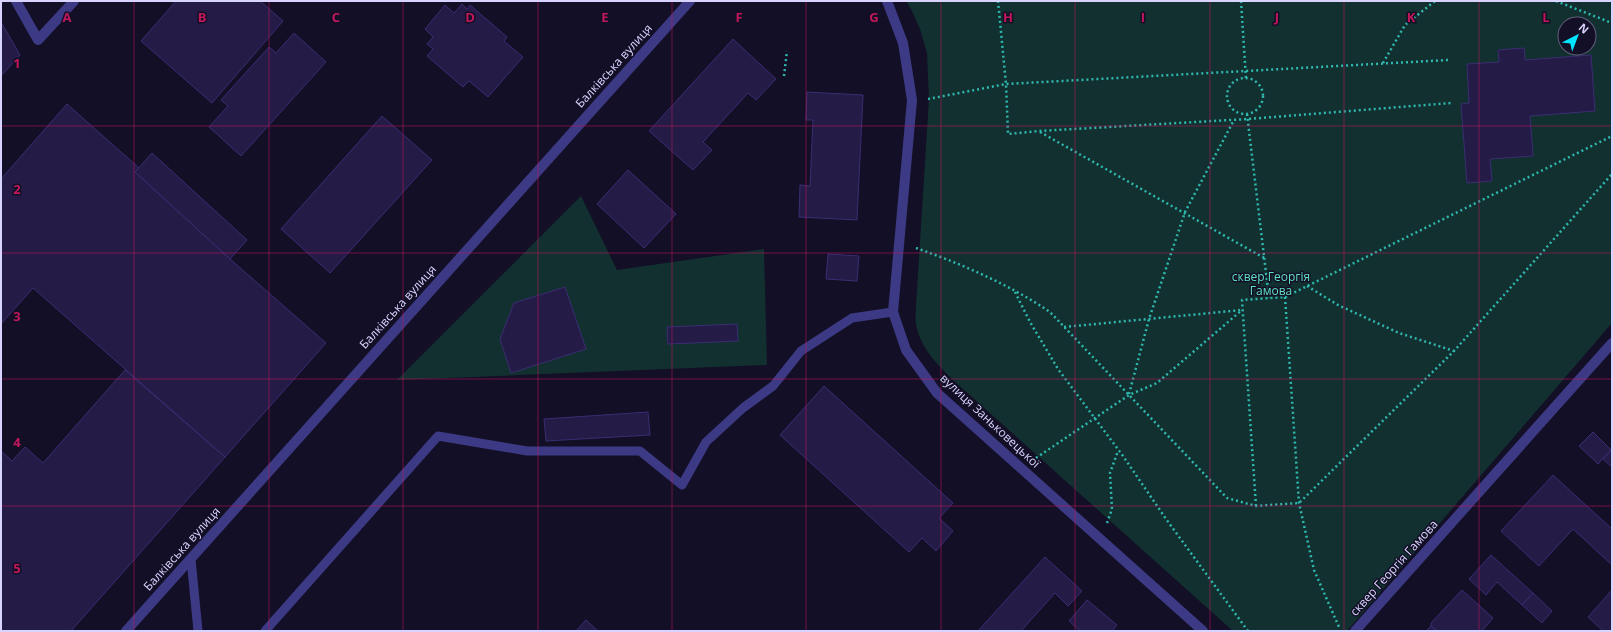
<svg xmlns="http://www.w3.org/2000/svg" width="1613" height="632" viewBox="0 0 1613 632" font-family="'Open Sans',sans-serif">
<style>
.green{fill:#12302f;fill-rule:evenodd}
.building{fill:#241b47;stroke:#3b2d73}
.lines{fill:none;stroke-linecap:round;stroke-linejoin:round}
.path{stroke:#2fb8b0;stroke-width:2.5;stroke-dasharray:2 3;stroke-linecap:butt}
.service{stroke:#3d3a85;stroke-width:9}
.minor{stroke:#3d3a85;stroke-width:10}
.tertiary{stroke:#3d3a85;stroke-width:10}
.grid{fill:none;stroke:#c2185b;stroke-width:1;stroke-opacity:0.55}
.labels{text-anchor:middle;stroke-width:3;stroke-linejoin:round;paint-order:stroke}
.street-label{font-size:12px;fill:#d9d4ff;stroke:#130f26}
.park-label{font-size:12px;fill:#5fe0c0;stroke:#130f26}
.grid-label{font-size:13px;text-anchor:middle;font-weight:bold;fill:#c2185b;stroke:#130f26;stroke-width:3;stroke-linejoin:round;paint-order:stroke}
</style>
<rect width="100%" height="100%" fill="#130f26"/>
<g class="green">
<path d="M 906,1 L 1612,1 L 1612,323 L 1347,631 L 1233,631 L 954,381 C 938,365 920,348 916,324 C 915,318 916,311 916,305 L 929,99 L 927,53 L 920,29 L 911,9 ZM 1565,24 L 1589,24 L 1589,48 L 1565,48 Z"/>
<path d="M 581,196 L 617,270 L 764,249 L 767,365 L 397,380 Z"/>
</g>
<g class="building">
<path d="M 176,1 L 260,1 L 283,21 L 212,103 L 141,41 Z"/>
<path d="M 462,4 L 467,9 L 470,5 L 507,37 L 504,41 L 523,57 L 488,97 L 469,81 L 463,87 L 427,56 L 433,49 L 427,44 L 433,37 L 425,29 L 445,5 L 454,13 Z"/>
<path d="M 1,22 L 20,55 L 1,76 Z"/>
<path d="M 294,33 L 326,62 L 241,156 L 209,127 L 228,106 L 221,100 L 269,47 L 276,53 Z"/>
<path d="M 733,39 L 776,79 L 756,100 L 748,93 L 703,142 L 712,150 L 693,170 L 649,131 Z"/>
<path d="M 1524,48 L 1525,60 L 1591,55 L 1595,111 L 1530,116 L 1533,156 L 1490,159 L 1492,181 L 1467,183 L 1461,104 L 1469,103 L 1467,64 L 1499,62 L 1498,50 Z"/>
<path d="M 807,92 L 863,95 L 857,220 L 799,217 L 800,185 L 810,186 L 813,120 L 806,120 Z"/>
<path d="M 67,104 L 139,168 L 135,172 L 230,259 L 326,343 L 225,457 L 33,288 L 1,324 L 1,179 Z"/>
<path d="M 382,116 L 432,160 L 330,273 L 281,229 Z"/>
<path d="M 152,153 L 247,240 L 230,259 L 135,172 Z"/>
<path d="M 628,170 L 676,214 L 644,248 L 597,204 Z"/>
<path d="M 828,254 L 859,256 L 857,281 L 826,279 Z"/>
<path d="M 565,287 L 586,349 L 511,373 L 500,339 L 514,303 Z"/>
<path d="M 737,324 L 738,341 L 668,344 L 667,327 Z"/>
<path d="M 125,370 L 225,457 L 71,631 L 1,631 L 1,451 L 12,461 L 25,447 L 43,463 Z"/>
<path d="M 824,386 L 953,503 L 939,518 L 953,531 L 936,551 L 922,538 L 909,552 L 780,435 Z"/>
<path d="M 648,412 L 650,435 L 546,441 L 544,419 Z"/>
<path d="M 1593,432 L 1611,450 L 1598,464 L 1579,446 Z"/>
<path d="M 1611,450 L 1612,450 L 1612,467 L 1603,459 Z"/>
<path d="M 1553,475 L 1612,529 L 1612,565 L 1573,529 L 1539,566 L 1501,531 Z"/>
<path d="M 1491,555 L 1533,593 L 1522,605 L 1497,582 L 1486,595 L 1469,579 Z"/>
<path d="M 1045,557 L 1082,591 L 1068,606 L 1055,593 L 1021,631 L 978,631 Z"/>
<path d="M 1462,590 L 1493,618 L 1482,631 L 1437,631 L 1431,626 L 1431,623 Z"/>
<path d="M 1612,590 L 1612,631 L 1603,631 L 1588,617 Z"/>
<path d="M 1533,593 L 1552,611 L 1542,623 L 1522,605 Z"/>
<path d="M 1087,600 L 1117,625 L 1112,631 L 1080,631 L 1069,621 Z"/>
<path d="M 586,620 L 598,631 L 576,631 Z"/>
<path d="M 1431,626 L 1437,631 L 1426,631 Z"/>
</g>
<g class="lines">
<g class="path">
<path d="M 998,1 L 1006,84 L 1008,134 L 1039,131 L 1248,119 L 1451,103"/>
<path d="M 1241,1 L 1246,79"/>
<path d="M 1556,1 L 1612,23"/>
<path d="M 1383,63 L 1405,25 L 1435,1"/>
<path d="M 784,76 L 787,51"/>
<circle cx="1245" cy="96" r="18"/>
<path d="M 928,99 L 1006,84 L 1448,60"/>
<path d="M 1247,114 L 1269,298"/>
<path d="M 1040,132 L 1266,259"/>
<path d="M 916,248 C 962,264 1010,285 1050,312 L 1227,498 L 1256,506 L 1299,503 L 1454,351 L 1612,174"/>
<path d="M 1307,286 L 1338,305 L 1399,333 L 1454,351"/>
<path d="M 1015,292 L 1030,322 L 1058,369 L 1123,456 L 1166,519 L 1248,631"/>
<path d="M 1285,297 L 1299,503 L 1314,570 L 1339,627"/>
<path d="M 1064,327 L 1242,310"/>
<path d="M 1129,394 L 1149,319 L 1185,212 L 1234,120"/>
<path d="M 1036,458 L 1129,395 L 1157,383 L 1242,310"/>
<path d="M 1256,506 L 1242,300 L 1285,297 L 1612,136"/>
<path d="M 1107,523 L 1112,509 L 1110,473 L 1118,451"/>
</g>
<g class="service">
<path d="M 191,559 L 198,631"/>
<path d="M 265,631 L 438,436 L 527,451 L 640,451 L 682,485 L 706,442 L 743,408 L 773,386 L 801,351 L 852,318 L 893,312"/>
</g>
<g class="minor">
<path d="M 16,1 L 38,40 L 74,1"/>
<path d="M 887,1 L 903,43 L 912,100 L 893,312 L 906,350 L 937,393 L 1203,631"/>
<path d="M 1355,631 L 1612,343"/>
</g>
<path class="tertiary" d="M 126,631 L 690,1"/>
</g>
<path class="grid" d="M 134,1 L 134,631M 269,1 L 269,631M 403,1 L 403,631M 538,1 L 538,631M 672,1 L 672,631M 806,1 L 806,631M 941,1 L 941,631M 1075,1 L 1075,631M 1210,1 L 1210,631M 1344,1 L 1344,631M 1479,1 L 1479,631M 1,126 L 1612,126M 1,253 L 1612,253M 1,379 L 1612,379M 1,506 L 1612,506"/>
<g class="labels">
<g class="street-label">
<text transform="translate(614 66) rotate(-48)" y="4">Балківська вулиця</text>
<text transform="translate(398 307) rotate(-48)" y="4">Балківська вулиця</text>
<text transform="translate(990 421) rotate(43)" y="4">вулиця Заньковецької</text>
<text transform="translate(182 549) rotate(-48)" y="4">Балківська вулиця</text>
<text transform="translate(1394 568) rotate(-48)" y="4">сквер Георгія Гамова</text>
</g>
<g class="park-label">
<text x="1271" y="281">сквер Георгія<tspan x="1271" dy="14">Гамова</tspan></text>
</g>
</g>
<g class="grid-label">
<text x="67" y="22">A</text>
<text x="202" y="22">B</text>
<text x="336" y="22">C</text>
<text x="470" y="22">D</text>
<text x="605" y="22">E</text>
<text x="739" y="22">F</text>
<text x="874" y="22">G</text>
<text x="1008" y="22">H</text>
<text x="1143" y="22">I</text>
<text x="1277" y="22">J</text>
<text x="1411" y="22">K</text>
<text x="1546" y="22">L</text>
<text x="17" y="68">1</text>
<text x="17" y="194">2</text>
<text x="17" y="321">3</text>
<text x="17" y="447">4</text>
<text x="17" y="573">5</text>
</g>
<rect width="1613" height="632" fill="none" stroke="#d9d4ff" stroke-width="4"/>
<g transform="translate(1577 36) rotate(42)"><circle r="19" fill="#130f26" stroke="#625e7d"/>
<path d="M0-3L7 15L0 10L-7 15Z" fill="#00e5ff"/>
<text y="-6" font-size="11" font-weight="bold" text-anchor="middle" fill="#d9d4ff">N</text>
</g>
</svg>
